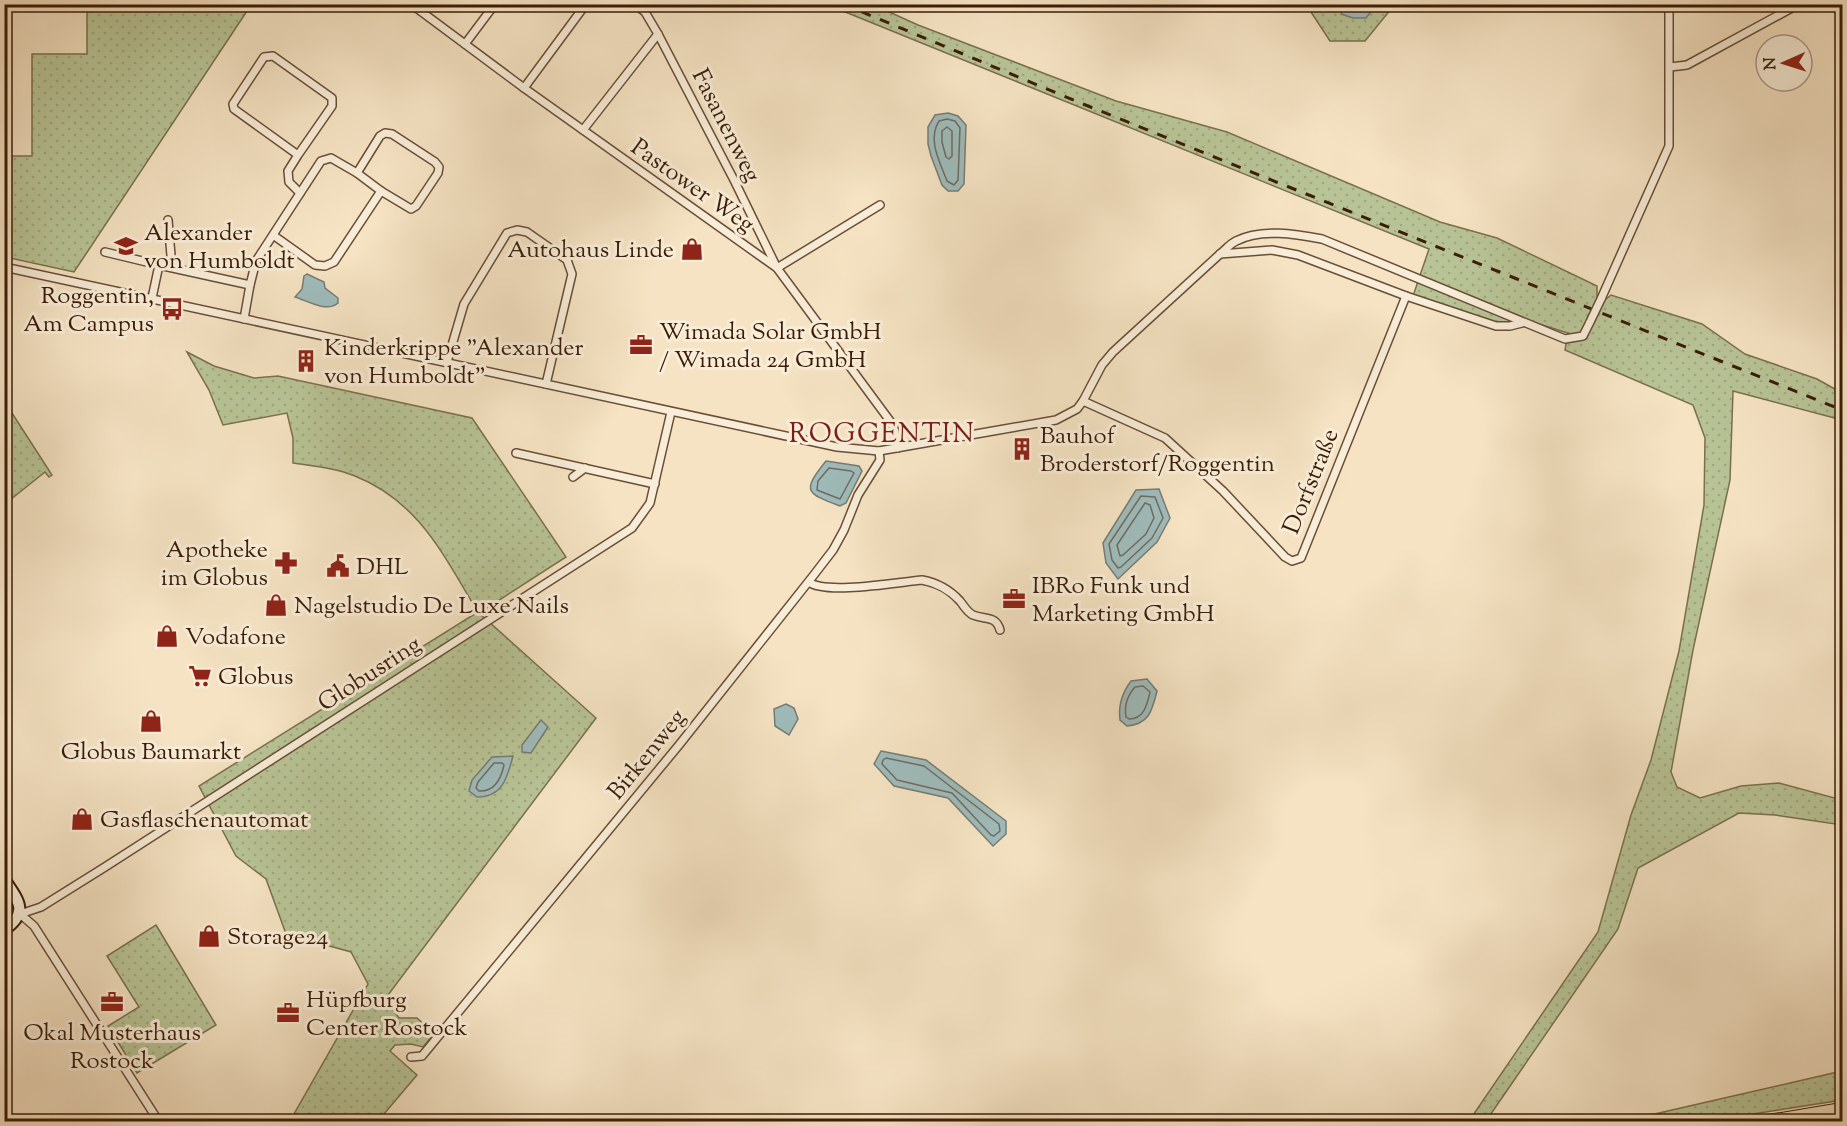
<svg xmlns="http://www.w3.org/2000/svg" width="1847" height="1126" viewBox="0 0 1847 1126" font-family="'Sorts Mill Goudy',serif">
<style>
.grass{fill:url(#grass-dots);stroke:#7a704e;stroke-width:1.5}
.water{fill:#9fbcbc;stroke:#777c74;stroke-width:1.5}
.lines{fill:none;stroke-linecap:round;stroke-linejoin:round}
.shore{stroke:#6e6c62;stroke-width:1.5}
.street-casing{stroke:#6a4e36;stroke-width:10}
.secondary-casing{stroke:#3c1c07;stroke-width:14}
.highway-casing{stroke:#3c1c07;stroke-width:16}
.street{stroke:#f8edd8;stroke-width:7}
.secondary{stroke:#f8edd8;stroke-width:10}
.highway{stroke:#f5e3c3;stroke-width:14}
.rail{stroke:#3c1c07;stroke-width:3;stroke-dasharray:10 10;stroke-linecap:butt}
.street-bridge-casing{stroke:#6a4e36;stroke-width:10;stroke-linecap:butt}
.street-bridge{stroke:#f8edd8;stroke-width:7}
.labels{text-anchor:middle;stroke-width:6;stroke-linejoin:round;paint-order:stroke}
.street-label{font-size:24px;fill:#3c1c07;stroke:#f8edd8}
.poi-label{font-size:24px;fill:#3c1c07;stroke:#f8edd8;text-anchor:start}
.quarter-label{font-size:27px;letter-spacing:1.5px;fill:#7a1f14;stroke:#f8edd8}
</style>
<defs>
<pattern id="grass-dots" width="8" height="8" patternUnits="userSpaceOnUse" patternTransform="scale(1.5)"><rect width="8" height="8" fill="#b8c496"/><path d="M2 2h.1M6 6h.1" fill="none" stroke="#9fa880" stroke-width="1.8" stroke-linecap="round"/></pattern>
</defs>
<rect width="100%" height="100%" fill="#f5e3c3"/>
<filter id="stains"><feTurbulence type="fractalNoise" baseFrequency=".00333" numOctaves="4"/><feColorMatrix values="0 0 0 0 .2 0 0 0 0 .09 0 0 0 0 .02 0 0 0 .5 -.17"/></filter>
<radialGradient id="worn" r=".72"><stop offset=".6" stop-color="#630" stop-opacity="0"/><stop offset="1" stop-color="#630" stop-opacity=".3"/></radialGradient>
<g class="grass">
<path d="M 1313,4 L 1390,5 L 1391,9 L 1365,41 L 1330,41 L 1311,12 Z"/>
<path d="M 87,5 L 251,5 L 74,272 L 5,257 L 5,156 L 32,156 L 32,54 L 87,54 Z"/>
<path d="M 828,5 L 874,5 L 918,25 L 1116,101 L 1227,132 L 1440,222 L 1497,238 L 1597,286 L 1597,297 L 1605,300 L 1611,295 L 1702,324 L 1745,354 L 1817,379 L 1842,393 L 1842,420 L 1733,391 L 1730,480 L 1693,650 L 1671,772 L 1677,787 L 1700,798 L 1741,786 L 1779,783 L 1842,800 L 1842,825 L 1775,815 L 1739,813 L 1638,868 L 1618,929 L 1486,1121 L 1469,1121 L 1598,932 L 1631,815 L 1651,760 L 1679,651 L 1704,505 L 1705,438 L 1693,405 L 1565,350 L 1568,333 L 1513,316 L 1507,325 L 1498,325 L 1413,296 L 1429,249 Z"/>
<path d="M 187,352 L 214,366 L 254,378 L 278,376 L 472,418 L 566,557 L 479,613 L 596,718 L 385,999 L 399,1018 L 417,1018 L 434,1034 L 423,1047 L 411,1044 L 395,1045 L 390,1051 L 417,1075 L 378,1121 L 290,1121 L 368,984 L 351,952 L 286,934 L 266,879 L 236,856 L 199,786 L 478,612 C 444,557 420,502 355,476 C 336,468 313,466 293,463 L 293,438 L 287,413 L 223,425 L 209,390 Z"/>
<path d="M 10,410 L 52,475 L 49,477 L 45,472 L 5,504 L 5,413 Z"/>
<path d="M 156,925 L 216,1025 L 137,1073 L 108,1026 L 139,1007 L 107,956 Z"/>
<path d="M 1842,1071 L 1842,1100 L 1708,1121 L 1624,1121 Z"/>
</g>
<g class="water">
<path d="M 1345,5 L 1345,4 L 1374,5 L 1373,9 L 1366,18 L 1353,18 L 1341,14 Z"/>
<path d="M 948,113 L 958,116 L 966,125 L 964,184 L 958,191 L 948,191 L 942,185 L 931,156 L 928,144 L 928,127 L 935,115 Z"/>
<path d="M 307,274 L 324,282 L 325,288 L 338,298 L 338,303 C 327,313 308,301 295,297 L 302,289 L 304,276 Z"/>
<path d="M 826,461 L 859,466 L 862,471 L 846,503 L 840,506 C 805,493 802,491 826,461 Z"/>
<path d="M 1159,489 L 1170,518 L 1157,542 L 1118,579 L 1106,563 L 1103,543 L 1136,490 Z"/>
<path d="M 1147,679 L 1157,691 C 1152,710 1150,724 1127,726 L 1120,720 C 1118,705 1122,693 1131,681 Z"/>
<path d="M 786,704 L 794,708 L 798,719 L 789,735 L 775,726 L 774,709 Z"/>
<path d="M 541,720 L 548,727 L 531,753 L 522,752 L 522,745 Z"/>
<path d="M 881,751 L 926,760 L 1006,821 L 1006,834 L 993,846 L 948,798 L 894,786 L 874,764 Z"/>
<path d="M 513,756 C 507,778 503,797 477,797 L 469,791 L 472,780 L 492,757 Z"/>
</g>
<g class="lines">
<g class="shore">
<path d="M 947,119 L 955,121 L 960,128 L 958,180 L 954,185 L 947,181 C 940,162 927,140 939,121 Z"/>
<path d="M 947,127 L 952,131 L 952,156 L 949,159 L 946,157 L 942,142 L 942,131 Z"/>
<path d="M 829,468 L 851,471 L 854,473 L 840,499 L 817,490 L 818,481 Z"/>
<path d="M 1141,496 L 1155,497 L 1163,518 L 1152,538 L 1121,567 L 1118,568 L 1112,560 L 1109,544 Z"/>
<path d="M 1145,503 L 1150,505 L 1154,518 L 1146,534 L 1123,555 L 1120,556 L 1117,545 Z"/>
<path d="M 1143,686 L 1150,692 C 1147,705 1144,719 1129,719 L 1126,717 C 1124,706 1128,695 1135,687 Z"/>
<path d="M 886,758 L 924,766 L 999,824 L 1000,831 L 994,836 L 991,835 L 952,793 L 897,780 L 882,764 L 883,760 Z"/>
<path d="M 494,763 L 502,763 L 504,765 C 501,779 494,792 479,791 L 476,788 L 478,782 Z"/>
</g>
<g class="street-casing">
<g id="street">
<path d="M 411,4 L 524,88 L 777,268 L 890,421 L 895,431 L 898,448"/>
<path d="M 635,4 L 645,12 L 658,34 L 735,182 L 777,268 L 880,205"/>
<path d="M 465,44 L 495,4"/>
<path d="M 1670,67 L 1687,65 L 1799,4"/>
<path d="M 524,88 L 586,4"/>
<path d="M 583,130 L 658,34"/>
<path d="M 298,155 L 332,106 L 332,98 L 273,56 L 264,57 L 233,104 L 234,109 L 298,155 L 288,171 L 289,182 L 300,193"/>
<path d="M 357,173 L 380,136 L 385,133 L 392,134 L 435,162 L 439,167 L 438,173 L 416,206 L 411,209 L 381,191"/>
<path d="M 168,220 L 172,267"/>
<path d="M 105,252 L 159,265"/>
<path d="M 1220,254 L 1272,250 L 1298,255 L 1406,296 L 1496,326 L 1510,326 L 1522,323"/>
<path d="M 4,267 L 837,447 L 879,451 L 1056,420 L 1077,409 L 1083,401 L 1102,365 L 1113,352 L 1220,254 C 1225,250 1230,244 1236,241 C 1261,228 1296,234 1322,239 L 1565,339 L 1583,336 L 1590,322"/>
<path d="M 152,298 L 159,265 L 250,285 L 256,261 L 321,161 L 331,158 L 357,173 L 381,191 L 334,262 L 325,266 L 315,265 L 273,235"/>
<path d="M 1601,299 L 1669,146 L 1669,4"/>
<path d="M 244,319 L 250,285"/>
<path d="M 447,362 L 464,304 L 507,233 L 517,230 L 527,232 L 567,260 L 572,274 L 546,384"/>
<path d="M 1083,401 L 1165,438 L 1223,491 L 1285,557 L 1292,561 L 1301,558 L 1406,296"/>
<path d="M 516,453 L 655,484"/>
<path d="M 573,477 L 585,468"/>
<path d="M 809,582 C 825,595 899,582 922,580 C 938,583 949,589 960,601 C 964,606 967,612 973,615 C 985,620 996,615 1000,630"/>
<path d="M 20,914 L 41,907 L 105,867 L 632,528 L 650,503 L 671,412"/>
<path d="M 20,914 L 34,926 L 159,1122"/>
<path d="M 411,1057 L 422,1056 L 679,745 L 813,576 L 833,550 L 844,530 L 858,495 L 880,460 L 879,451"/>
</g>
</g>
<g class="secondary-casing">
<path id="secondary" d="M 4,879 C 18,900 30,912 4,930"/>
</g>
<g class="highway-casing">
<path id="highway" d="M 1769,1122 L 1842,1110"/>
</g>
<use href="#street" class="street"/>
<use href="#secondary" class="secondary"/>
<use href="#highway" class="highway"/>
<path class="rail" d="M 843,4 L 1083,104 L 1842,410"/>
<g class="street-bridge-casing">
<path id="street-bridge" d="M 1590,322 L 1601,299"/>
</g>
<use href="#street-bridge" class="street-bridge"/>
</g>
<defs>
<g id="school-bare" transform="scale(1.8)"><path d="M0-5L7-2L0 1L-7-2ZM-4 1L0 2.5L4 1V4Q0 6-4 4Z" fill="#8f2418" stroke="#f8edd8" stroke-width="2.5" paint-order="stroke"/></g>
<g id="shop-bare" transform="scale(1.8)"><path d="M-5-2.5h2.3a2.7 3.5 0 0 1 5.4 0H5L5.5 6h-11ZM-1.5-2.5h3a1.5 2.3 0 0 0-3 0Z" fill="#8f2418" stroke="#f8edd8" stroke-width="2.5" paint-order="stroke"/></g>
<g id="bus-bare" transform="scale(1.8)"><path d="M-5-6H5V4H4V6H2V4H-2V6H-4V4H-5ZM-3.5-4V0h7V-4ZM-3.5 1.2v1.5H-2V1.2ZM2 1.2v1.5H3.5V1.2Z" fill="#8f2418" stroke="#f8edd8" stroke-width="2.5" paint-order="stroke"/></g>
<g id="office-bare" transform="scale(1.8)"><path d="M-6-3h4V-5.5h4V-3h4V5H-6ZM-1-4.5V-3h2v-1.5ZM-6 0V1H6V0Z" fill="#8f2418" stroke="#f8edd8" stroke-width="2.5" paint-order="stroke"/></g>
<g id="building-bare" transform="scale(1.8)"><path d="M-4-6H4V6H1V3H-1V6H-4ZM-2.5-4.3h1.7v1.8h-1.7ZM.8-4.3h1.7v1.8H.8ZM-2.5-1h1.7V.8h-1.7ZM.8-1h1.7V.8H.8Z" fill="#8f2418" stroke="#f8edd8" stroke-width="2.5" paint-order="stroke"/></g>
<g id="pharmacy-bare" transform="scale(1.8)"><path d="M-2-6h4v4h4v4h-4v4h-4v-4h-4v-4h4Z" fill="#8f2418" stroke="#f8edd8" stroke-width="2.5" paint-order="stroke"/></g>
<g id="civic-bare" transform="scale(1.8)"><path d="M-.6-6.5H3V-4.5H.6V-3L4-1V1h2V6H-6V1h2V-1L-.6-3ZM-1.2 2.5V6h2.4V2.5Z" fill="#8f2418" stroke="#f8edd8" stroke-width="2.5" paint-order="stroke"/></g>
<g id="supermarket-bare" transform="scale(1.8)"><path d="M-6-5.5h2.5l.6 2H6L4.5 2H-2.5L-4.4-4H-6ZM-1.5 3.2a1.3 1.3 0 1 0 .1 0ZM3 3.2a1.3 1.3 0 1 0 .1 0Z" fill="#8f2418" stroke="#f8edd8" stroke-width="2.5" paint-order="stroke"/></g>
</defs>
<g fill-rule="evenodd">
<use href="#school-bare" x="126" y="246"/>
<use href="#shop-bare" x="692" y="249"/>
<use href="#bus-bare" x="172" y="309"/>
<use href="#office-bare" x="641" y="345"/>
<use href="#building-bare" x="306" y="361"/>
<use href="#building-bare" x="1022" y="449"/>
<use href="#pharmacy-bare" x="286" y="563"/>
<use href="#civic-bare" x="338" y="566"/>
<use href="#office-bare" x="1014" y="599"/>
<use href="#shop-bare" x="276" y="605"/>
<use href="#shop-bare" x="167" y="636"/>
<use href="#supermarket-bare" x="200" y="676"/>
<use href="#shop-bare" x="151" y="721"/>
<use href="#shop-bare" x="82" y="819"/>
<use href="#shop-bare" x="209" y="936"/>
<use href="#office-bare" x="112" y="1002"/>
<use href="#office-bare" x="288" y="1013"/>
</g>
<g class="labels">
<g class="street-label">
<text transform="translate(727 125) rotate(63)" y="8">Fasanenweg</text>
<text transform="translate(693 185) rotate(35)" y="8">Pastower Weg</text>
<text transform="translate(1310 481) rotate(-68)" y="8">Dorfstraße</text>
<text transform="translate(369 673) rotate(-33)" y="8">Globusring</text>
<text transform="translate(646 754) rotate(-51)" y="8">Birkenweg</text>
</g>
<g class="poi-label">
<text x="144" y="240">Alexander<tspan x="144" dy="28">von Humboldt</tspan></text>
<text x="674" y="257" text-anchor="end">Autohaus Linde</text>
<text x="154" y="303" text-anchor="end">Roggentin,<tspan x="154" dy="28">Am Campus</tspan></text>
<text x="659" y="339">Wimada Solar GmbH<tspan x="659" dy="28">/ Wimada 24 GmbH</tspan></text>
<text x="324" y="355">Kinderkrippe "Alexander<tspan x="324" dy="28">von Humboldt"</tspan></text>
<text x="1040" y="443">Bauhof<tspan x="1040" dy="28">Broderstorf/Roggentin</tspan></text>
<text x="268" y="557" text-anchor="end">Apotheke<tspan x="268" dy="28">im Globus</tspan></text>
<text x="356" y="574">DHL</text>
<text x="1032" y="593">IBRo Funk und<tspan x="1032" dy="28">Marketing GmbH</tspan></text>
<text x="294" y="613">Nagelstudio De Luxe Nails</text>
<text x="185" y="644">Vodafone</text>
<text x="218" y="684">Globus</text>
<text x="151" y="759" text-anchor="middle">Globus Baumarkt</text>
<text x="100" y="827">Gasflaschenautomat</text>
<text x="227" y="944">Storage24</text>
<text x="306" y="1007">Hüpfburg<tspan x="306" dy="28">Center Rostock</tspan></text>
<text x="112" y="1040" text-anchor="middle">Okal Musterhaus<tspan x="112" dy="28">Rostock</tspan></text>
</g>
<g class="quarter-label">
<text x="882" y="442">ROGGENTIN</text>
</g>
</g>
<rect width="1847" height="1126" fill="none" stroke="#f5e3c3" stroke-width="24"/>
<rect x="6" y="6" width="1835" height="1114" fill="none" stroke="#3c1c07" stroke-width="3"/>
<rect x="12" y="12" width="1823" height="1102" fill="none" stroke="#3c1c07" stroke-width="1.5"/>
<g transform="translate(1784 63) rotate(267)"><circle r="28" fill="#f8edd8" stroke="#ad9984" stroke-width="1.5"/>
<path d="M0-4.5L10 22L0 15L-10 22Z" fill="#8f2418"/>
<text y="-9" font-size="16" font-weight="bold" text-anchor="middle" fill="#3c1c07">N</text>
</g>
<rect width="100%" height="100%" filter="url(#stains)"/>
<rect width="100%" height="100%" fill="url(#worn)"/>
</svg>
